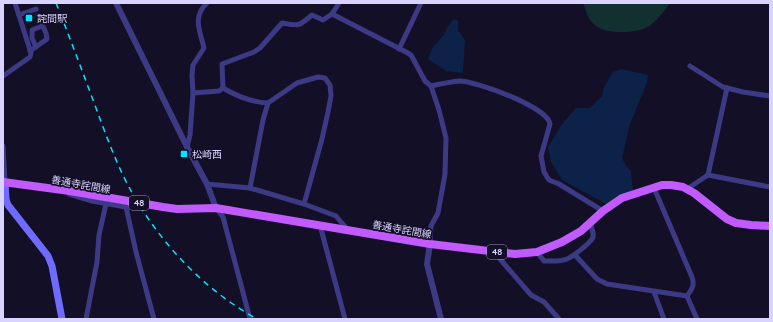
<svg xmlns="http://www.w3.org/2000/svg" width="773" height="322" viewBox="0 0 773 322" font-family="Quicksand,'Noto Sans JP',sans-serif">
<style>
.green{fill:#12302f}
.water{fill:#0c2248}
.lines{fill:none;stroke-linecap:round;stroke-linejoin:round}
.minor{stroke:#3d3a85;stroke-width:5}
.tertiary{stroke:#3d3a85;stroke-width:6}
.secondary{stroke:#6f6bff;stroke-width:7}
.primary{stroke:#c25bff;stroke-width:8}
.rail{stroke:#00e5ff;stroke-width:1.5;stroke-dasharray:6 5;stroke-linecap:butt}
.poi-dot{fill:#00e5ff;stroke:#130f26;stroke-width:1.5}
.labels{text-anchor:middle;stroke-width:3.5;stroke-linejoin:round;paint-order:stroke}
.shield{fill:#130f26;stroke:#9e99be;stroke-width:1}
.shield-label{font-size:9px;font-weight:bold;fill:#d9d4ff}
.poi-label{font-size:10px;fill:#d9d4ff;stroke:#130f26;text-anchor:start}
.street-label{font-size:10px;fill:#d9d4ff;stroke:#130f26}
</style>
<rect width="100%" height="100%" fill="#130f26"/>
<path class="green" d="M 583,3 L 670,3 C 665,10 658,19 651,25 C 639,34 606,35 595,25 C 588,20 586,11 583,3 Z"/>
<g class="water">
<path d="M 454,19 L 458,21 L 458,30 L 465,40 L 463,73 L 446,71 L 428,59 L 433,47 L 444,35 L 448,26 Z"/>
<path d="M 621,69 L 648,75 L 647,83 L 630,124 L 622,158 L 626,166 L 631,171 L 633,191 L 606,204 L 562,180 L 551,162 L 548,147 L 562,124 L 576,108 L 590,108 L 602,96 L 604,87 L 613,72 Z"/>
</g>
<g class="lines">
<g class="minor">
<path d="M 332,14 L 406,52 L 411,55 L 425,81 L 431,86 L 439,110 L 446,138 L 445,174 L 438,213 L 431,226 L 430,244"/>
<path d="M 19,15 L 36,9"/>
<path d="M 36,47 L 32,38 L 32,30 L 42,26"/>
<path d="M 399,49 L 421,3"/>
<path d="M 30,51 L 47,39 L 46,33 L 38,15"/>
<path d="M 690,66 L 723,87 L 743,92 L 770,96"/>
<path d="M 3,76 L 30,57 L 31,53 L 15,3"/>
<path d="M 431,86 C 440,84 450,82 459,81 C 476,81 548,107 550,124 L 541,156 L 544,172 L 549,180 L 559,184 L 603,211"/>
<path d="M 223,88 L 222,64 L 254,52 L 260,48 L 282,23 C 299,26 298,27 312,15 L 323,20 L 332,14 L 339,3"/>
<path d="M 223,88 C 238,97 251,102 268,103"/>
<path d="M 193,93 L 219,91 L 223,88"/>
<path d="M 3,146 L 5,182"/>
<path d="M 187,147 L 190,135 L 193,93 L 192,75 L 193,65 L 204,48 C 200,31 192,17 207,3"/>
<path d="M 708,175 L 727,88"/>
<path d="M 207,184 L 250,188 L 304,204 L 336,216 L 347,229"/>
<path d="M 250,188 L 263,120 L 268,103 L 297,83 L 318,77 L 325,78 L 330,85 L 331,96 L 328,112 L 322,139 L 304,204"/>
<path d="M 654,188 L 692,277 C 695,285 692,289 687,296"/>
<path d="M 687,189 L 708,175 L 770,187"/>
<path d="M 69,194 L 92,201 L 126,207 L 136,252 L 154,319"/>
<path d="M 216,208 L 223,217 L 250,319"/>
<path d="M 320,225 L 345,319"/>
<path d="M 537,252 L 544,261 C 552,261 560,262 567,259 C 572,257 589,244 592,239 C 595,234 592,229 590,224"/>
<path d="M 502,253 L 500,259 L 531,295 L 544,302 L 559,319"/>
<path d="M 575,255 L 597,279 L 607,284 L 687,296"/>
<path d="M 654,292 L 664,319"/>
<path d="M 687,296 L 697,319"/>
<path d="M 86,319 L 97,262 L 99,235 L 106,204"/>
</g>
<g class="tertiary">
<path d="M 116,3 L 187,147 L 207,184 L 216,208"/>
<path d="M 430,244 L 427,264 L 441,319"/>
</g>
<path class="secondary" d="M 5,182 L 6,199 L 8,205 L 48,256 L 52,266 L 62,319"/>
<path class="primary" d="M 3,182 L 70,191 L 163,207 L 177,209 L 216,208 L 430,244 L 515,254 L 537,252 L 562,242 L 581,231 L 603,211 L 622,198 L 662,185 L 671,185 L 683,187 L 694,193 L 727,219 L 736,223 L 751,225 L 770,226"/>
<path class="rail" d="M 56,3 C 70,38 83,73 96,108 C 106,135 116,163 130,189 C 159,242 203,289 257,319"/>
</g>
<g class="poi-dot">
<rect x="25" y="14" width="8" height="8" rx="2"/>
<rect x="180" y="150" width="8" height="8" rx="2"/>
</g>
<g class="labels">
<g class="shield">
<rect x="129" y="196" width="20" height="14" rx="3"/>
<rect x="487" y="245" width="20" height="14" rx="3"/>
</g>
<g class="shield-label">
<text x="139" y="206">48</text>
<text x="497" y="255">48</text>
</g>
<g class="poi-label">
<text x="37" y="22">詫間駅</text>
<text x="192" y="158">松崎西</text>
</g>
<g class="street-label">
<text transform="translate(81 184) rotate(10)" y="4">善通寺詫間線</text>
<text transform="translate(402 229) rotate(10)" y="4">善通寺詫間線</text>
</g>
</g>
<rect width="773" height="322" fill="none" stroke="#d9d4ff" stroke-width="8"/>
</svg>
